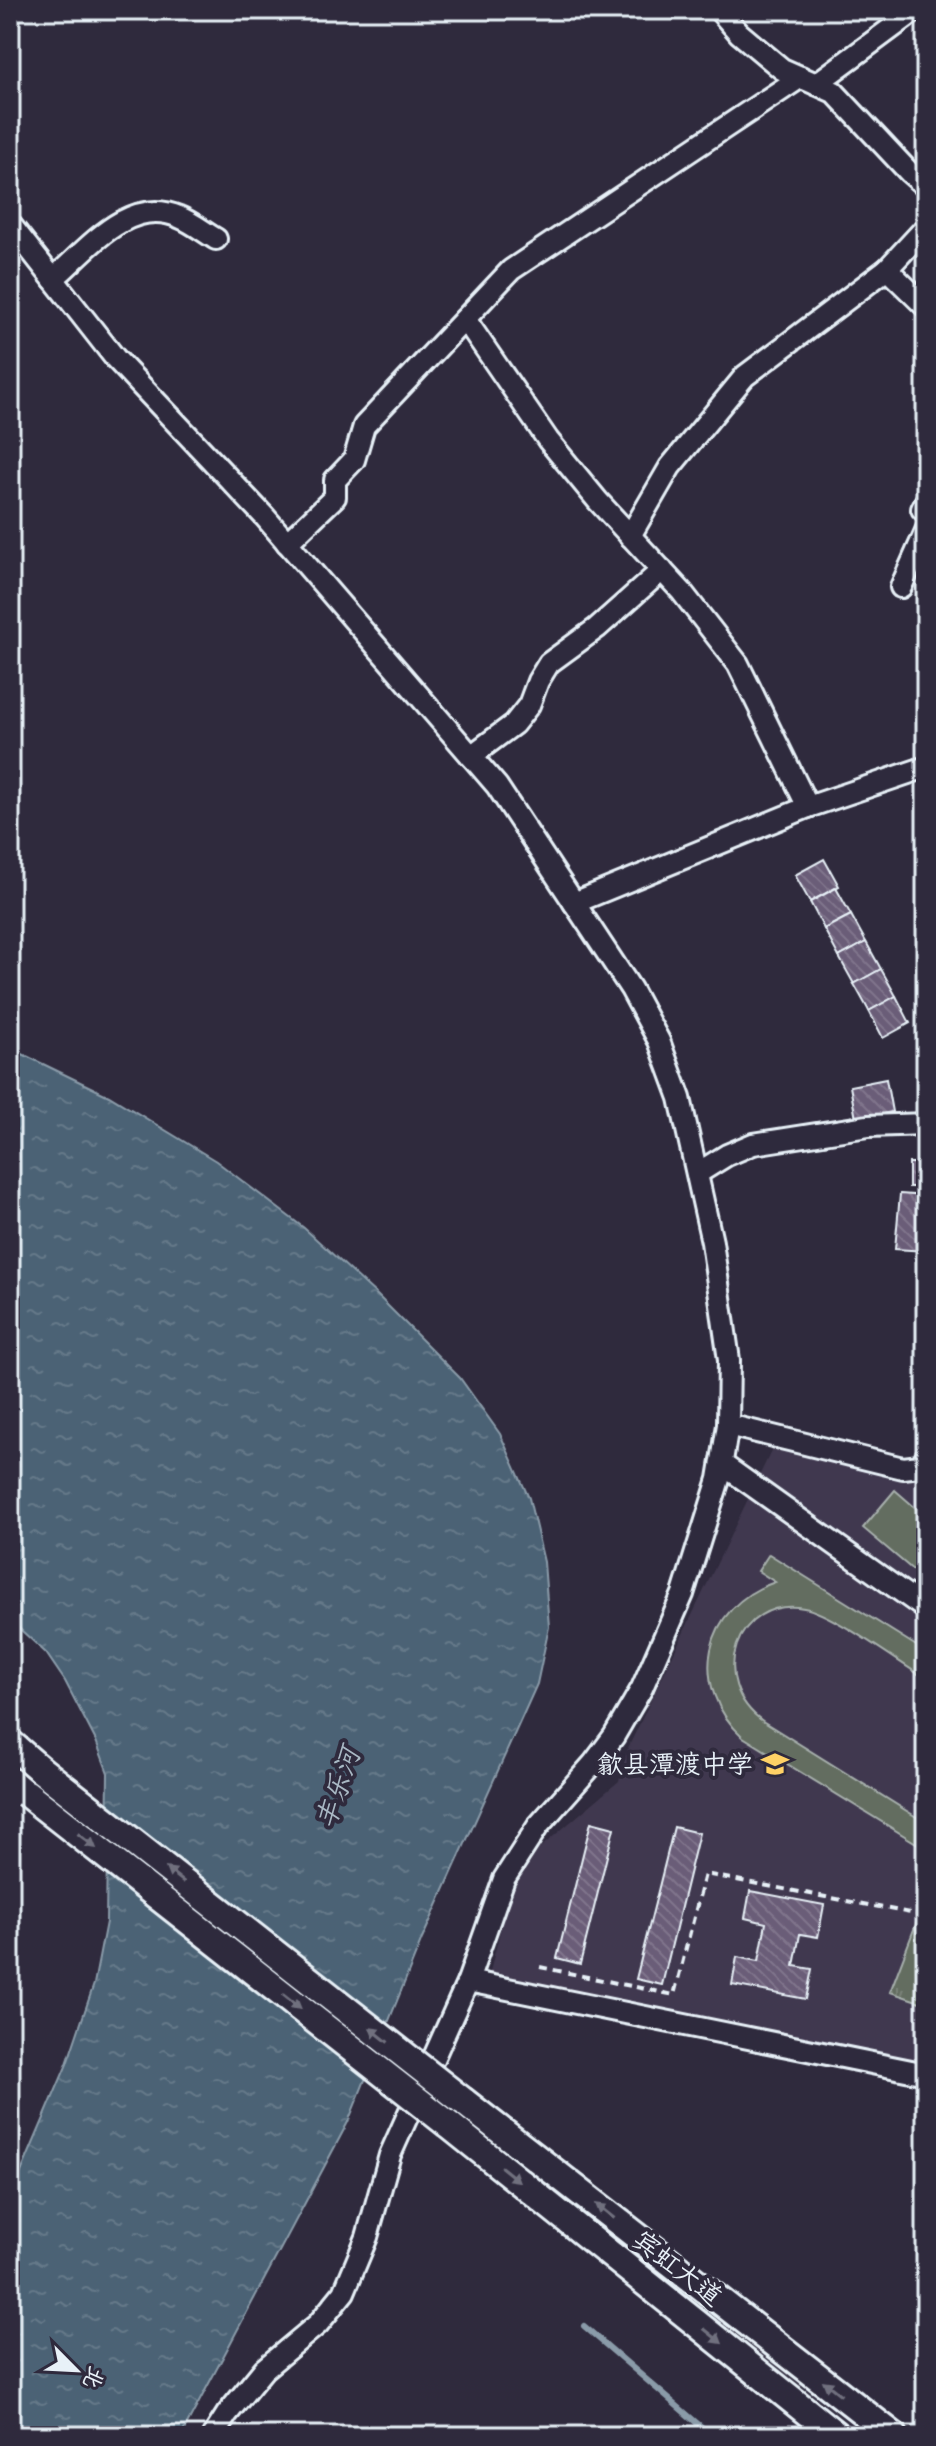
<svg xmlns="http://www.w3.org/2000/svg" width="936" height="2446" viewBox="0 0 936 2446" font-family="'Gochi Hand','LXGW WenKai TC',sans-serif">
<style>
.built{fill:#41394f}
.grass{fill:url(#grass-tufts);stroke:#a6afac;stroke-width:2}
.garden{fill:#646d61;stroke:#a6afac;stroke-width:2}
.water{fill:url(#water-ripples);stroke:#8a9ba9;stroke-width:2}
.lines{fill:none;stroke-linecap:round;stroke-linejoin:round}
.stream{stroke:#8a9ba9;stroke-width:6}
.building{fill:url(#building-back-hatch);stroke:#e8f1f8;stroke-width:2}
.minor-casing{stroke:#e8f1f8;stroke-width:26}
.major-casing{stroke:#e8f1f8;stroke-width:32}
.path{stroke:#e8f1f8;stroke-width:4;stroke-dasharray:8 6;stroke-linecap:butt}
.minor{stroke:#2f2a3d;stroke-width:20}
.major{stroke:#2f2a3d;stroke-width:26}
.major-bridge-casing{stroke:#e8f1f8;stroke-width:32;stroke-linecap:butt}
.major-bridge{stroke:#2f2a3d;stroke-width:26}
.oneway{fill:#70707e}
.labels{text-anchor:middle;stroke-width:8;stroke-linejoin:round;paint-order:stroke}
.poi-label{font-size:26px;fill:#e8f1f8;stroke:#2f2a3d;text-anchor:end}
.street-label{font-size:26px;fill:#e8f1f8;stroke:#2f2a3d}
.water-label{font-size:28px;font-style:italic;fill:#a9b8c4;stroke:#2f2a3d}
</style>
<defs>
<pattern id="grass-tufts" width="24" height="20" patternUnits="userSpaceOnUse" patternTransform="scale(2)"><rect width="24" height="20" fill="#646d61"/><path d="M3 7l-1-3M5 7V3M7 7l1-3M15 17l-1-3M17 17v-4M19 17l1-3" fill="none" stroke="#7a8278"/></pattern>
<pattern id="water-ripples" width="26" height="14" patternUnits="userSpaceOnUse" patternTransform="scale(2)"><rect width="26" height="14" fill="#4b6275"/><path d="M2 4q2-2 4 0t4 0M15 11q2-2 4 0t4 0" fill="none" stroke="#657989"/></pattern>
<pattern id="building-back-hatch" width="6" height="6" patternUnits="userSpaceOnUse" patternTransform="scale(2)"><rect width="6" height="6" fill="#6b5d78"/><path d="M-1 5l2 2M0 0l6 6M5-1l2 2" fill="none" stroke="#80758c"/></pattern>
</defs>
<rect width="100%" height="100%" fill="#2f2a3d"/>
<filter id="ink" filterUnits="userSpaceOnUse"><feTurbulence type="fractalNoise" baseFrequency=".0125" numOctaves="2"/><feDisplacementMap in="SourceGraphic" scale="16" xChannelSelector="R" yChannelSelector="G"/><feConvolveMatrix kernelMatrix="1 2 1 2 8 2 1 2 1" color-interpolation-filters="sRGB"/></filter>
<g filter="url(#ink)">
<path class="built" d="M 776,1441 L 926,1477 L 926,2062 L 489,1976 L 509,1895 L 535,1852 L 619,1781 L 628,1748 Z"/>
<path class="grass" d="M 916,1924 L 926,1927 L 926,2004 L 890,1992 Z"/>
<g class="garden">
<path d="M 895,1490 L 926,1517 L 926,1581 L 863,1528 Z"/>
<path d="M 769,1554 L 926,1652 L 926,1679 C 898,1662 832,1613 804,1608 C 736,1596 706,1682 764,1722 L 926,1823 L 926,1849 L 743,1737 C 687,1686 703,1606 775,1582 L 758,1571 Z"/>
</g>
<path class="water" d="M 10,1048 L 109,1096 L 216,1161 L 304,1228 L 376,1294 L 460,1378 L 500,1434 L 529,1498 L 544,1562 L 549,1627 L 537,1684 L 422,1939 L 348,2122 L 181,2436 L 10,2436 L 10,2198 L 67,2064 L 94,1984 L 106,1922 L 108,1773 L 96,1741 L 65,1681 L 46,1653 L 10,1620 Z"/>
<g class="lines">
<path class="stream" d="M 584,2326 L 712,2436"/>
</g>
<g class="building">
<path d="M 824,859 L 839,886 L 810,902 L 795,875 Z"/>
<path d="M 836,888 L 851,915 L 824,929 L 810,902 Z"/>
<path d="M 851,915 L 866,942 L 839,957 L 824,929 Z"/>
<path d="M 866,942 L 881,969 L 854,984 L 839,957 Z"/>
<path d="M 881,969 L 896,996 L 869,1011 L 854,984 Z"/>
<path d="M 926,977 L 926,1009 L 923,1010 L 919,979 Z"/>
<path d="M 896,996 L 910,1023 L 883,1038 L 869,1011 Z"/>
<path d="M 886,1079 L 892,1112 L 856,1119 L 850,1086 Z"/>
<rect x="909" y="1163" width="17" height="24"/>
<path d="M 900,1194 L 926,1196 L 926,1251 L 895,1249 Z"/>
<path d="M 591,1822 L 614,1828 L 580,1964 L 557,1958 Z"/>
<path d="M 674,1827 L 699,1833 L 662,1985 L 636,1979 Z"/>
<path d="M 750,1891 L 824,1905 L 818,1937 L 800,1934 L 794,1966 L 812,1969 L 806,1999 L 732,1985 L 737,1957 L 759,1961 L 766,1923 L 745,1918 Z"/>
</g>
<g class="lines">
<g class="minor-casing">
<g id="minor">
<path d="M 719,10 L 739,33 L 782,69 L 834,92 L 909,172 L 926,187"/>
<path d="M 816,84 L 916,10"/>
<path d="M 10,224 L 115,358 L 265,517 L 497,786 L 631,989 L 659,1041 L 680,1098 L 712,1242 L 729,1360 L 728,1425 L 719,1479 L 683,1594 L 642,1688 L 614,1736 L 593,1764 L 538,1826 L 504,1879 L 468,1981 L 390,2155 L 367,2237 L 344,2292 L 318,2324 L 264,2369 L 227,2414 L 213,2436"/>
<path d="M 926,227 L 887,269 L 926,307"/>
<path d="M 53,279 C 87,250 129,195 179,217 C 192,222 204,232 216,239"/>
<path d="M 465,319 L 548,440 L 598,501 L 682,592 L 738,664 L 808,807"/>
<path d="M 926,501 L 922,509 L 926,512"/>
<path d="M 630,536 L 670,467 L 745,376 L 887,269"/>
<path d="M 287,543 L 335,497 L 335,480 L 354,460 L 364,426 L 511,270 L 801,77"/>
<path d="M 901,587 L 926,531"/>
<path d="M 471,756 L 514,724 L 529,705 L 538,681 L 549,663 L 597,628 L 662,570"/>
<path d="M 574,903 L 808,807 L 926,767"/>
<path d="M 698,1173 L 727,1155 L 753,1144 L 868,1126 L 926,1124"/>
<path d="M 728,1425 L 903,1468 L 920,1466 L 926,1457"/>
<path d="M 722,1464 L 926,1609"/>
<path d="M 468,1981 L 926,2074"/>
</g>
</g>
<g class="major-casing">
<g id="major">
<path d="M 10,1743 L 40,1769"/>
<path d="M 463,2101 L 894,2436"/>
<path d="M 449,2125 L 837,2436"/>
</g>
</g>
<path class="path" d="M 540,1967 L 674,1995 L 705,1874 L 926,1916"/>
<use href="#minor" class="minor"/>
<use href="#major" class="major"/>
<g class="major-bridge-casing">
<g id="major-bridge">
<path d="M 40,1769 L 463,2101"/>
<path d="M 26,1793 L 449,2125"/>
</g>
</g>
<use href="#major-bridge" class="major-bridge"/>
</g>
<defs><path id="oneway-solid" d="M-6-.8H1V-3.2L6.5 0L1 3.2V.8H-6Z" transform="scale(2)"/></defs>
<g class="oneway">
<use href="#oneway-solid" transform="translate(87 1841) rotate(38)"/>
<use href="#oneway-solid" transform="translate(175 1875) rotate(-142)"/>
<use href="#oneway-solid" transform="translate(292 2002) rotate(38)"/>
<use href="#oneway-solid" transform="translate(379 2035) rotate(-142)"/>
<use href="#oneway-solid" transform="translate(510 2174) rotate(39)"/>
<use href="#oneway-solid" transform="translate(605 2211) rotate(-142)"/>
<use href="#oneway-solid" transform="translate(713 2336) rotate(39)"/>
<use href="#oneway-solid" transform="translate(832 2388) rotate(-142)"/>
</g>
</g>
<defs>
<g id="school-bare" transform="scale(2.16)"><path d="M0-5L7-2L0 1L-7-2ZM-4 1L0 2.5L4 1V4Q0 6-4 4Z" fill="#ffd166" stroke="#2f2a3d" stroke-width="2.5" paint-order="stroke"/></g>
</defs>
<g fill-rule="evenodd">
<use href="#school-bare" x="775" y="1764"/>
</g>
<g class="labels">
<g class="poi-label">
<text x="753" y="1773">歙县潭渡中学</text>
</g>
<g class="street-label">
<text transform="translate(678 2268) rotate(38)" y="9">宾虹大道</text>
</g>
<g class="water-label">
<text transform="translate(337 1788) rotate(-71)" y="10">丰乐河</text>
</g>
</g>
<rect width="936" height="2446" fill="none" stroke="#2f2a3d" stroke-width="40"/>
<rect x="20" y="20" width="896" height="2406" fill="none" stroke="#e8f1f8" stroke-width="3" filter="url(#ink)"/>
<g transform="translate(76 2370) rotate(114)" stroke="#2f2a3d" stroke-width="6" paint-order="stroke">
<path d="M0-6L14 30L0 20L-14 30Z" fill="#e8f1f8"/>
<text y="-12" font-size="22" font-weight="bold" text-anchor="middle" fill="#e8f1f8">北</text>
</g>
</svg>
